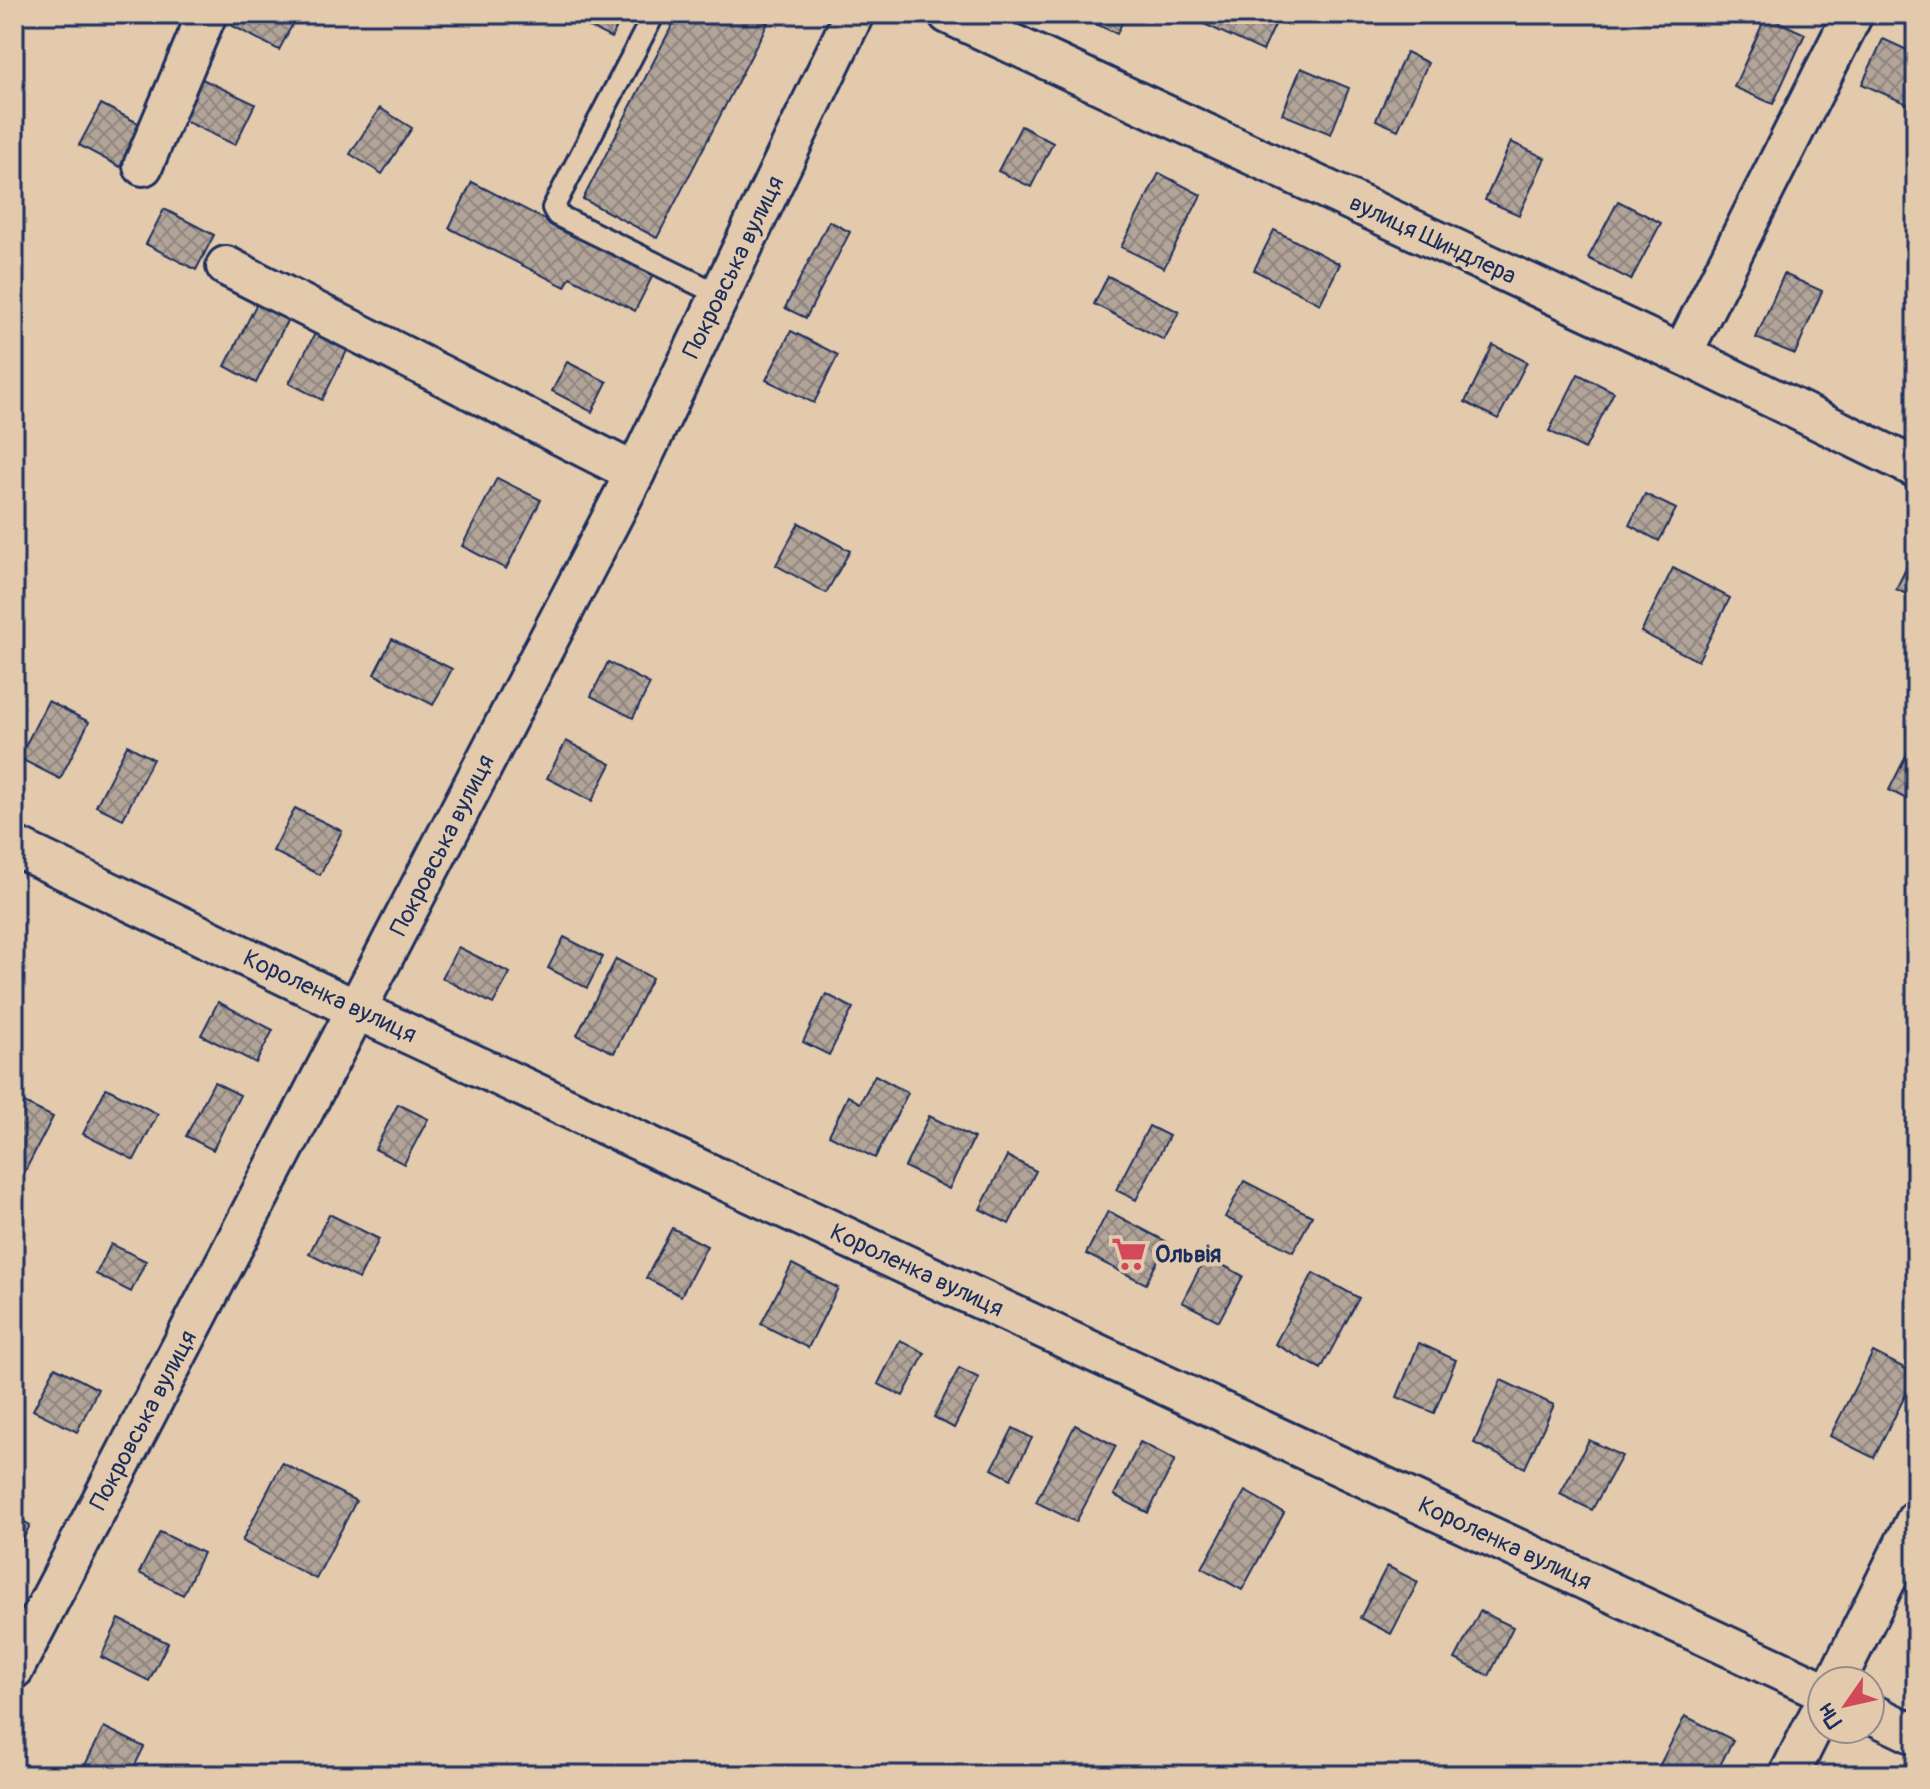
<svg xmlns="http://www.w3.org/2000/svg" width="1930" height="1789" viewBox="0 0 1930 1789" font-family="Pangolin,sans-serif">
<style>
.building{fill:url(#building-cross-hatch);stroke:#1b2f5e;stroke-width:2}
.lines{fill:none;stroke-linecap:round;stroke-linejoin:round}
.service-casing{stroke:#1b2f5e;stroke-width:26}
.minor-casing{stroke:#1b2f5e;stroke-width:44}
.service{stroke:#e4caac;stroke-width:20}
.minor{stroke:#e4caac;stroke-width:38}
.labels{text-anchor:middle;stroke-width:8;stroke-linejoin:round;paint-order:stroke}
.street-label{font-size:24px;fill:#1b2f5e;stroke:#e4caac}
.poi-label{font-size:24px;font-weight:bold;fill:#1b2f5e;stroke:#e4caac;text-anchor:start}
</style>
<defs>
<pattern id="building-cross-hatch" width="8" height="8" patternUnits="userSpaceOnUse" patternTransform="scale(2)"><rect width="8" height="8" fill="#b2a498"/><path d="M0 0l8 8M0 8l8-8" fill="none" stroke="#90867f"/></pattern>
</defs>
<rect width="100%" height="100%" fill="#e4caac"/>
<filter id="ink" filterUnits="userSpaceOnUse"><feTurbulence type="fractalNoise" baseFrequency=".0125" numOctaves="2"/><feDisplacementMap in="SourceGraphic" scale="16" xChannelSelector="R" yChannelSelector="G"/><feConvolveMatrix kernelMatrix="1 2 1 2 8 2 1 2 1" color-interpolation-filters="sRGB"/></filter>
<g filter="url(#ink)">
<g class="building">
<path d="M 237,14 L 298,14 L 279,50 L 231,25 Z"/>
<path d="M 564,14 L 624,14 L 611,38 Z"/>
<path d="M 678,14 L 750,14 L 768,23 L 657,238 L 583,199 Z"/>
<path d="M 1075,14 L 1126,14 L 1117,34 Z"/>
<path d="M 1208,14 L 1250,14 L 1275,25 L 1263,51 L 1204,24 Z"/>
<path d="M 1766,16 L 1805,34 L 1773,104 L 1734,87 Z"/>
<path d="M 1883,39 L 1916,54 L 1916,108 L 1862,84 Z"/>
<path d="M 1406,52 L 1428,63 L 1398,130 L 1376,120 Z"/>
<path d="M 1301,68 L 1349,88 L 1331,134 L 1282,114 Z"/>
<path d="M 200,78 L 255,104 L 235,145 L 181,119 Z"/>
<path d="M 101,104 L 142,125 L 120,167 L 79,145 Z"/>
<path d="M 380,108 L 412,128 L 382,174 L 350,154 Z"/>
<path d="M 1021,126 L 1053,143 L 1031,187 L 998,171 Z"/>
<path d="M 1511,142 L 1545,158 L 1519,215 L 1485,200 Z"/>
<path d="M 1159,173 L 1201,195 L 1164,268 L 1121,247 Z"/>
<path d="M 472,182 L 653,275 L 635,311 L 570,277 L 565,287 L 449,228 Z"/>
<path d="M 1618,201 L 1661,223 L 1631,280 L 1588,258 Z"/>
<path d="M 164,209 L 214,235 L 196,270 L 146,244 Z"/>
<path d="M 829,221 L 850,232 L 806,318 L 785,308 Z"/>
<path d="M 1274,230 L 1340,264 L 1320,304 L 1254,270 Z"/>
<path d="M 1784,274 L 1822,291 L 1795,354 L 1756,338 Z"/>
<path d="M 1108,276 L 1179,312 L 1164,340 L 1094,304 Z"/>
<path d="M 257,303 L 288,319 L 256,383 L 225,366 Z"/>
<path d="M 319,326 L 351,343 L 322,400 L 289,383 Z"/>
<path d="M 791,331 L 838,355 L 814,403 L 766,380 Z"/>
<path d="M 1493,345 L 1527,362 L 1498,419 L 1465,402 Z"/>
<path d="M 567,362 L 607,382 L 592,412 L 552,391 Z"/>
<path d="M 1578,374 L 1614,392 L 1585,449 L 1549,431 Z"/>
<path d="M 497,478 L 541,500 L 506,569 L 462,546 Z"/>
<path d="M 1645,494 L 1676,509 L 1659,541 L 1629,525 Z"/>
<path d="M 799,523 L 850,551 L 826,593 L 776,565 Z"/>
<path d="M 1916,548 L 1916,599 L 1896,589 Z"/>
<path d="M 1673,568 L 1730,598 L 1698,661 L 1641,632 Z"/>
<path d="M 392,639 L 452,669 L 433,705 L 374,674 Z"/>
<path d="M 608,662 L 650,684 L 633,718 L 591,696 Z"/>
<path d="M 48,701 L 89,722 L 60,779 L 19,758 Z"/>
<path d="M 566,741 L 611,764 L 592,801 L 547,778 Z"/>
<path d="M 1912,744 L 1916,746 L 1916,804 L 1889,790 Z"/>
<path d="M 127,745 L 153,759 L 123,819 L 96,806 Z"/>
<path d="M 295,808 L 342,831 L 320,875 L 273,851 Z"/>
<path d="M 564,937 L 603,957 L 587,988 L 548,968 Z"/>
<path d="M 458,947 L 510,973 L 493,1004 L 442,978 Z"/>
<path d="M 616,959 L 652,978 L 614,1053 L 577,1035 Z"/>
<path d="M 826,994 L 853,1008 L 829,1055 L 803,1042 Z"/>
<path d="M 218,1002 L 273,1030 L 256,1063 L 201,1035 Z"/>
<path d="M 875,1075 L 908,1093 L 875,1158 L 829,1135 L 848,1096 L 860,1103 Z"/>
<path d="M 214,1082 L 240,1095 L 213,1150 L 186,1136 Z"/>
<path d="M 106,1088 L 158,1114 L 134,1160 L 83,1134 Z"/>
<path d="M 14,1098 L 53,1117 L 22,1177 L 14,1173 Z"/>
<path d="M 398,1104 L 428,1119 L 404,1164 L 375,1149 Z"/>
<path d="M 929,1116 L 974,1138 L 949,1189 L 905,1167 Z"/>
<path d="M 1149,1126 L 1169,1136 L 1136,1200 L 1116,1190 Z"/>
<path d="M 1007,1156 L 1036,1171 L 1009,1224 L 980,1209 Z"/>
<path d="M 1244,1181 L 1312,1216 L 1293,1252 L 1225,1217 Z"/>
<path d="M 1108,1211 L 1167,1242 L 1146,1284 L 1086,1254 Z"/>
<path d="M 329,1214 L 379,1239 L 359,1279 L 309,1254 Z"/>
<path d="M 672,1228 L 707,1246 L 681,1296 L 646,1278 Z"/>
<path d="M 111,1244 L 146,1261 L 131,1292 L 96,1274 Z"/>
<path d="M 1206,1256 L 1243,1276 L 1219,1321 L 1182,1302 Z"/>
<path d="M 792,1264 L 838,1288 L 808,1348 L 761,1324 Z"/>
<path d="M 1313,1273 L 1359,1298 L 1321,1369 L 1275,1344 Z"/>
<path d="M 900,1340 L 925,1353 L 903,1396 L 878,1384 Z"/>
<path d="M 1419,1343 L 1456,1360 L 1434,1413 L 1397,1397 Z"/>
<path d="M 1873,1352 L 1916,1374 L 1874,1458 L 1830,1436 Z"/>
<path d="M 55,1367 L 98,1389 L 77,1432 L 33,1410 Z"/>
<path d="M 959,1368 L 979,1378 L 954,1428 L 934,1417 Z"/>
<path d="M 1501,1380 L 1554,1405 L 1525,1468 L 1474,1443 Z"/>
<path d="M 1075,1425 L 1116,1446 L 1076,1522 L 1036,1502 Z"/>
<path d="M 1013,1428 L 1032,1438 L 1011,1479 L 992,1469 Z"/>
<path d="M 1589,1440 L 1622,1456 L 1592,1510 L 1560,1494 Z"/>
<path d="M 1140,1442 L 1175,1460 L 1148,1513 L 1114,1495 Z"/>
<path d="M 282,1463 L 356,1501 L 316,1579 L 242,1541 Z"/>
<path d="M 1245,1491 L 1284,1513 L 1242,1590 L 1202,1568 Z"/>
<path d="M 14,1516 L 30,1525 L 14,1558 Z"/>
<path d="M 160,1532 L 203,1553 L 183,1595 L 139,1573 Z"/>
<path d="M 1387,1566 L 1418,1582 L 1391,1634 L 1360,1618 Z"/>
<path d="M 1480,1611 L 1513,1627 L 1489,1676 L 1455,1659 Z"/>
<path d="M 119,1619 L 168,1643 L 149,1681 L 101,1657 Z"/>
<path d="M 1685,1716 L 1733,1740 L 1715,1775 L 1666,1775 L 1657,1770 Z"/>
<path d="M 104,1727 L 144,1747 L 130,1775 L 80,1775 Z"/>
</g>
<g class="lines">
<g class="service-casing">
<path id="service" d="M 654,14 L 553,208 L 557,215 L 720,295"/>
</g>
<g class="minor-casing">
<g id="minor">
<path d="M 948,14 L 1682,354 L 1916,468"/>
<path d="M 143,166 L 207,14"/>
<path d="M 226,266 L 635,473"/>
<path d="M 1682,354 L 1853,14"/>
<path d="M 14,846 L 357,1010 L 1822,1690"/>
<path d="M 14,1669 L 635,473 L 854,14"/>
<path d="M 1836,1681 L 1916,1520"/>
<path d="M 1870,1713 L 1916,1735"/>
<path d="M 1789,1775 L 1822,1709"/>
</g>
</g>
<use href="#service" class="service"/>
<use href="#minor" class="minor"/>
</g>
</g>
<defs>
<g id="supermarket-bare" transform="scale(2.76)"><path d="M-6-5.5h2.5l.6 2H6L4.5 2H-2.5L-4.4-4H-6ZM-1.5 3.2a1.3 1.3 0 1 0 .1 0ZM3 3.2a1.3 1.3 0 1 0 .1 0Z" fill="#d1495b" stroke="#e4caac" stroke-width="2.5" paint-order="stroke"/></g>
</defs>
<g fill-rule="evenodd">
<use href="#supermarket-bare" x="1129" y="1254"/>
</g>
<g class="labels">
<g class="street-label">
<text transform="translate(1433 239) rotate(25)" y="8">вулиця Шиндлера</text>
<text transform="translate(733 267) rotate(-64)" y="8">Покровська вулиця</text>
<text transform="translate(442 845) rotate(-63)" y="8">Покровська вулиця</text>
<text transform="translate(330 996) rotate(25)" y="8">Короленка вулиця</text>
<text transform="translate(917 1270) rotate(25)" y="8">Короленка вулиця</text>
<text transform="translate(143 1420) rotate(-62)" y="8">Покровська вулиця</text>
<text transform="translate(1505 1543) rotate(25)" y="8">Короленка вулиця</text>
</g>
<g class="poi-label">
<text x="1155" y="1262">Ольвія</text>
</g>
</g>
<rect width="1930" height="1789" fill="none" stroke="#e4caac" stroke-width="48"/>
<rect x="24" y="24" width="1882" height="1741" fill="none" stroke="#1b2f5e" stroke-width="3" filter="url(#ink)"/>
<g transform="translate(1846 1705) rotate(236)"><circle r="38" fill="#e4caac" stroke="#948c8d" stroke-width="2"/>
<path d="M0-6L14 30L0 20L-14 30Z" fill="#d1495b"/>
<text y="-12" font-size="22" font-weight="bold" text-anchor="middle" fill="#1b2f5e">Пн</text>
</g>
</svg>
